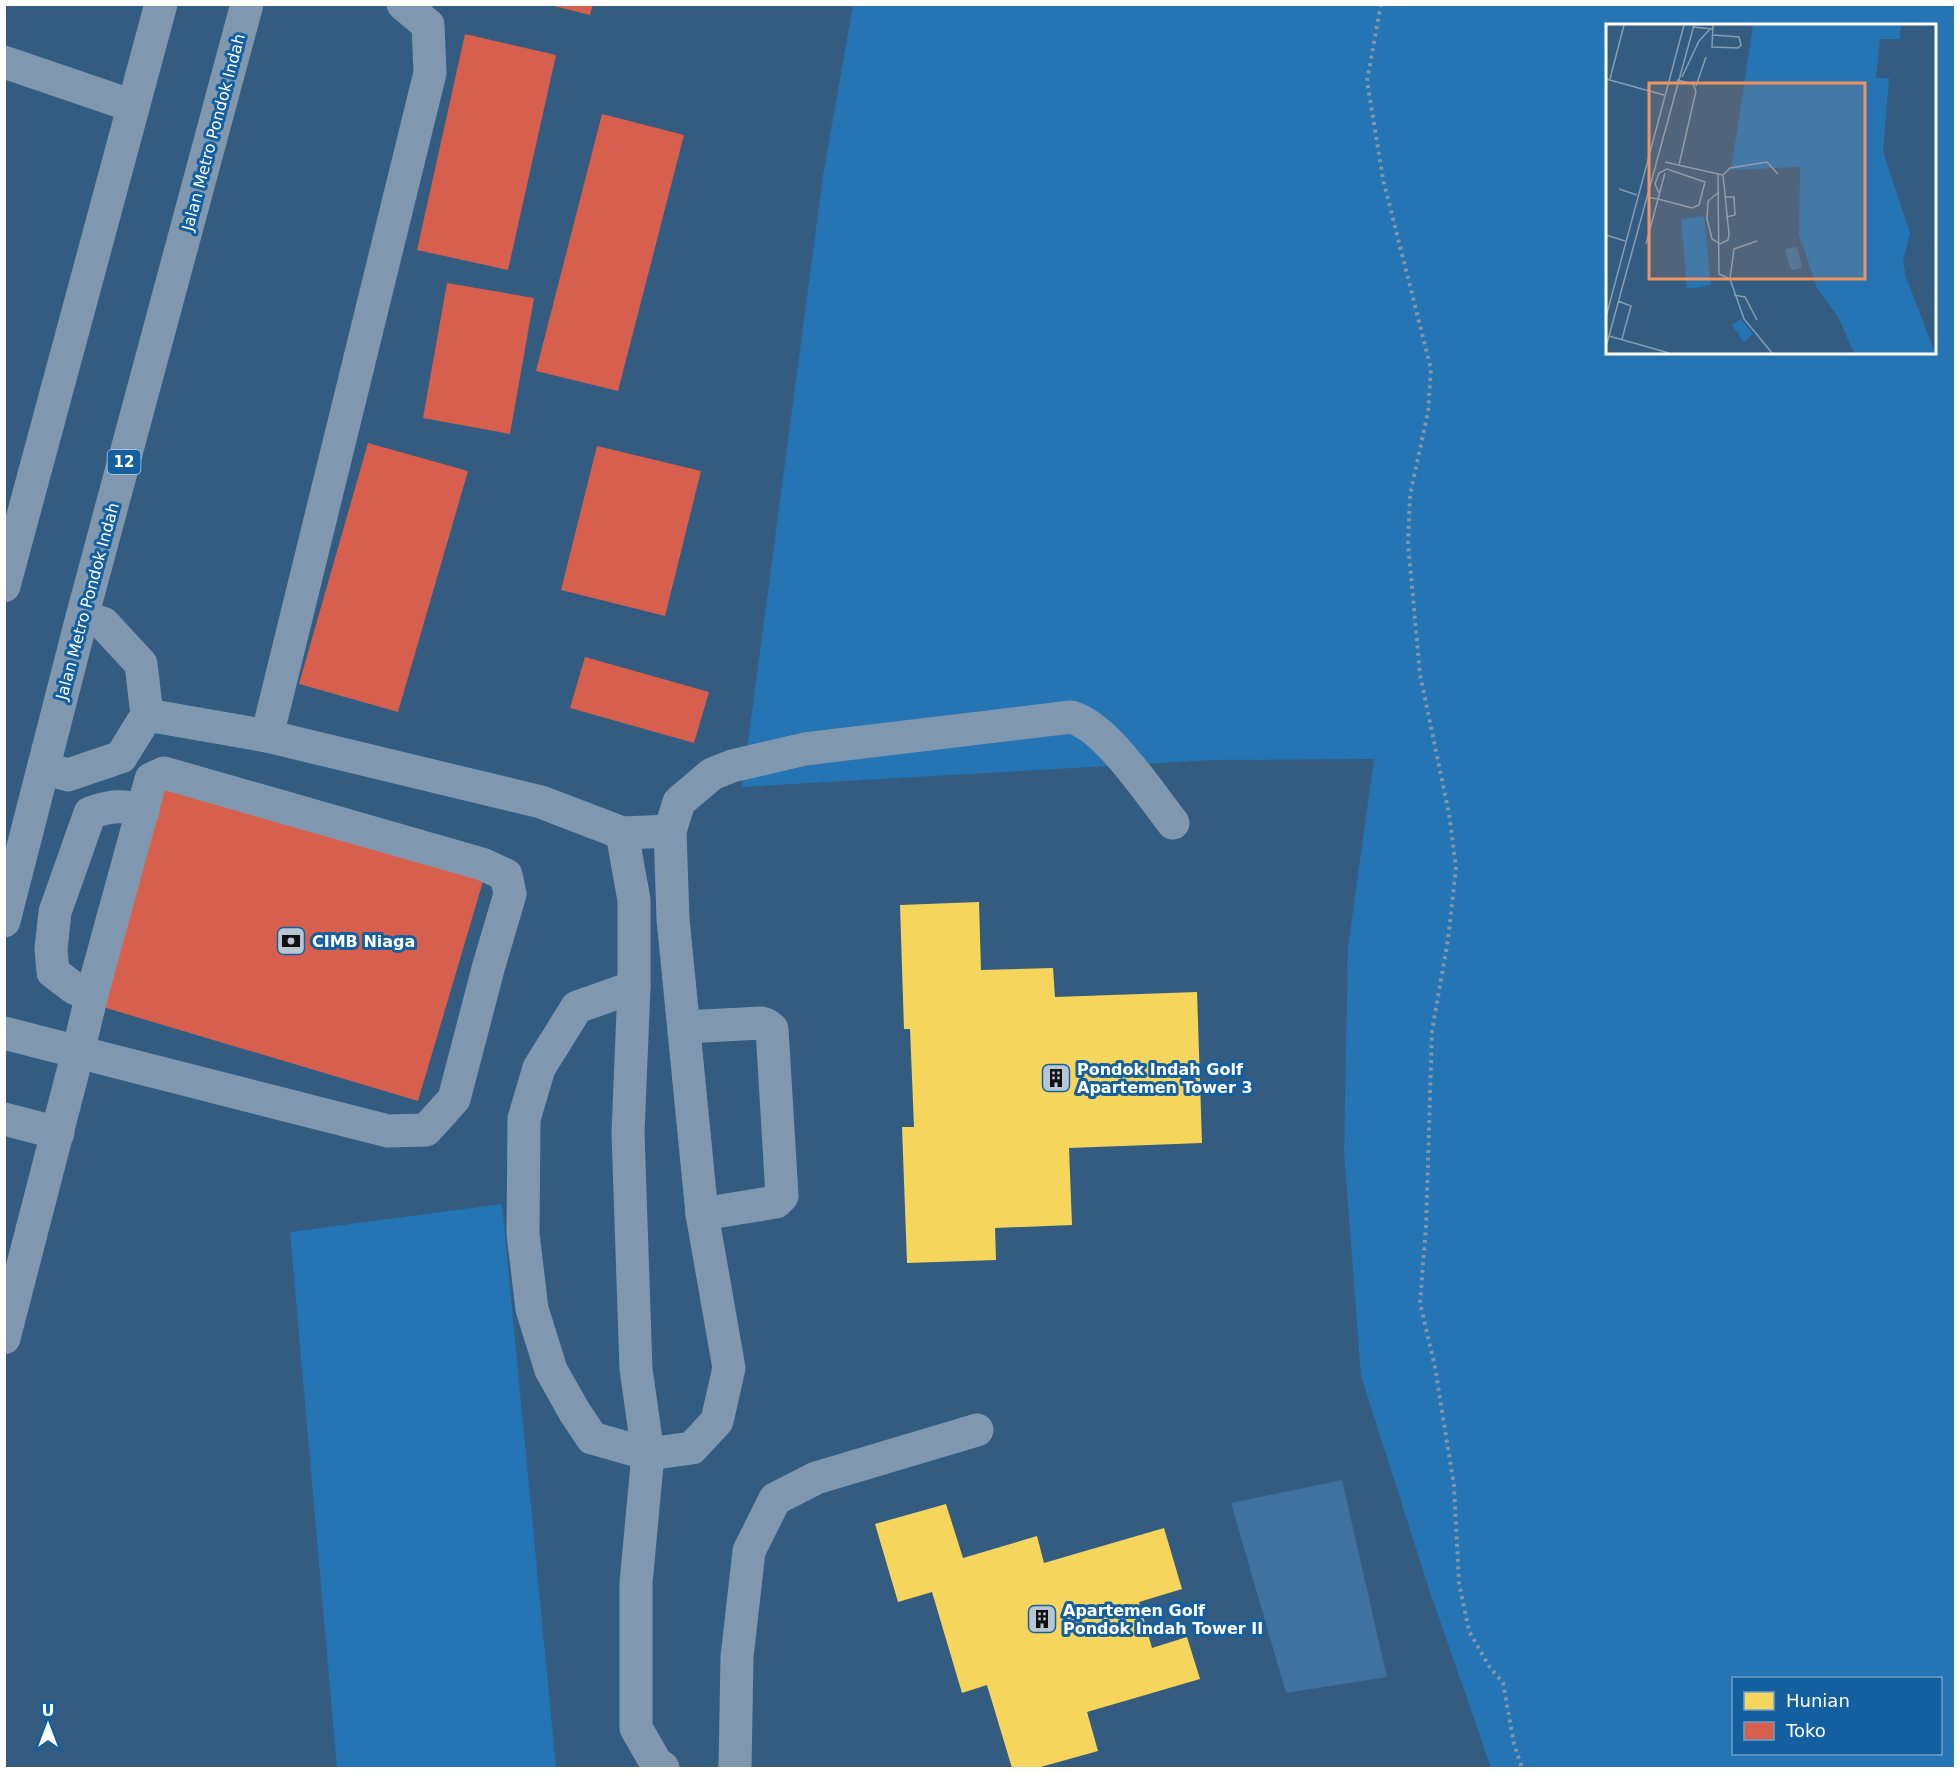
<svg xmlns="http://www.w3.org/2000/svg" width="1960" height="1773" viewBox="0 0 1960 1773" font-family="'DejaVu Sans',sans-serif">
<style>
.green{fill:#2574b4;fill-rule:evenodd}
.water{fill:#3f729e}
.homes{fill:#f6d55c}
.shops{fill:#d6604d}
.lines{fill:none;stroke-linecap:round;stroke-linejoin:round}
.path{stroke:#7f98b0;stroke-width:4;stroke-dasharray:3 4.5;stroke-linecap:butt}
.minor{stroke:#7f98b0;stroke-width:33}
.highway{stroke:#7f98af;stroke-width:33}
.labels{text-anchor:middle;stroke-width:6;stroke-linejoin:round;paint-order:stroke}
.shield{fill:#145f9f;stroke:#b8cfe2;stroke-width:1.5}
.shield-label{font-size:15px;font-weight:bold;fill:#fff}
.street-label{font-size:16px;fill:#fff;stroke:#145f9f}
.poi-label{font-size:16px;font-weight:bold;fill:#fff;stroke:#145f9f;text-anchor:start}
.inset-road{fill:none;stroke:#859db3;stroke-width:1.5}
.view{fill:#f09361;fill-opacity:0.15;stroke:#f09361;stroke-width:3}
.inset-edge{fill:none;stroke:#fff;stroke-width:3}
</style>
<rect width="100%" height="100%" fill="#345c80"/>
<g class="green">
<path d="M 853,5 L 1955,5 L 1955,1768 L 1491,1768 L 1429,1589 L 1361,1376 L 1344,1152 L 1348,947 L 1374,759 L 1214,760 L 742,787 L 823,176 ZM 1608,26 L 1934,26 L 1934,352 L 1608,352 ZM 1734,1678 L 1940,1678 L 1940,1754 L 1734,1754 Z"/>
<path d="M 502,1204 L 556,1768 L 337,1768 L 290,1232 Z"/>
</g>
<path class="water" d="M 1342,1480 L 1387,1677 L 1286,1693 L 1231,1503 Z"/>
<g class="homes">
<path d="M 979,902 L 981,970 L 1053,968 L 1055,997 L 1197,992 L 1202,1143 L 1069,1148 L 1072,1225 L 995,1228 L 996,1260 L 907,1263 L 902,1127 L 914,1127 L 910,1029 L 904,1029 L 900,905 Z"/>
<path d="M 946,1504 L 963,1558 L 1037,1536 L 1044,1563 L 1164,1528 L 1182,1589 L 1139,1602 L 1152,1648 L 1187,1637 L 1200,1679 L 1087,1712 L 1098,1751 L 1037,1768 L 1012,1768 L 987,1685 L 962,1693 L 932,1592 L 898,1602 L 875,1524 Z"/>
</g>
<g class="shops">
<path d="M 546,4 L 593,4 L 590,15 Z"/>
<path d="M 465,34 L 556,55 L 508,270 L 417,250 Z"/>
<path d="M 602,114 L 684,135 L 618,391 L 536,371 Z"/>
<path d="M 447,283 L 534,298 L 510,434 L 423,418 Z"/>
<path d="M 368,443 L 468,471 L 398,712 L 299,684 Z"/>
<path d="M 597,446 L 701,471 L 665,616 L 561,590 Z"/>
<path d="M 585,657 L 709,692 L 694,743 L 570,708 Z"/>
<path d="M 164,788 L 484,878 L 418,1101 L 96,1005 Z"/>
</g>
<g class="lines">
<path class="path" d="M 1381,4 L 1367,81 L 1383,179 L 1431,369 L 1428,412 L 1410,495 L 1408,543 L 1420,674 L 1449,814 L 1456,867 L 1448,940 L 1432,1031 L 1426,1227 L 1420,1303 L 1435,1367 L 1454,1486 L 1459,1583 L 1469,1631 L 1489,1666 L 1503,1683 L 1514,1744 L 1522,1768"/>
<g class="minor">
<path d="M 4,62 L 133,106"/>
<path d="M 147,715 L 267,736 L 541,802 L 622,833 L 670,831 L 673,919 L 702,1214 L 729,1368 L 717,1421 L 692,1448 L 648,1454 L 592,1438 L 574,1411 L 551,1370 L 532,1309 L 523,1234 L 524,1119 L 539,1068 L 577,1007 L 634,987"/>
<path d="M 267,736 L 430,73 L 428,25 L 403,4"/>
<path d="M 44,768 L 68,775 L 121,757 L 147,715 L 141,664 L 103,623 L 82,617"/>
<path d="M 164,773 L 482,864 L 506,875 L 510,894 L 488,969 L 454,1099 L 426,1130 L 388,1131 L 78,1052 L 92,994 L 151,779 Z"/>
<path d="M 670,831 L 679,802 L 712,774 L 732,766 L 805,749 L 1071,717 C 1107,727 1150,794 1173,823"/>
<path d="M 622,833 L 634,900 L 634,987 L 628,1133 L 636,1369 L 648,1454 L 636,1583 L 636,1728 L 656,1763 L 663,1768"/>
<path d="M 92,994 L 74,988 L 53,972 L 51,949 L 55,912 L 90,813 C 110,806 122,804 143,811"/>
<path d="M 685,1027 L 761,1023 L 767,1025 L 772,1029 L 782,1196 L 776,1202 L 702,1214"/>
<path d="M 4,1033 L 78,1052 L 4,1338"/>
<path d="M 4,1119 L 58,1133"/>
<path d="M 735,1768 L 737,1657 L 749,1551 L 775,1499 L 816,1478 L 977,1430"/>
</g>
<g class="highway">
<path d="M 4,586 L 161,4"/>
<path d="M 4,921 L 82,617 L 247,4"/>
</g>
</g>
<defs>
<g id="bank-square" transform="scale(1.5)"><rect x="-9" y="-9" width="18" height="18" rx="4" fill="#b8c6d3" stroke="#145f9f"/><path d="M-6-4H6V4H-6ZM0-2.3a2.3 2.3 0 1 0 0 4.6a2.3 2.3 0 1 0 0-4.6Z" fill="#111"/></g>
<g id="building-square" transform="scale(1.5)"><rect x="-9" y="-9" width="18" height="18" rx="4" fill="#b8c6d3" stroke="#145f9f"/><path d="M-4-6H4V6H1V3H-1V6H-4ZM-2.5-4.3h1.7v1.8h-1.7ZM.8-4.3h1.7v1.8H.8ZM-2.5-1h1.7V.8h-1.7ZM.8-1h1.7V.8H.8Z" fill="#111"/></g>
</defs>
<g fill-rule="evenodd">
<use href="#bank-square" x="291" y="941"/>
<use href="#building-square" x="1056" y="1078"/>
<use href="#building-square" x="1042" y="1619"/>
</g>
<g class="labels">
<rect class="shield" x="107.5" y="450" width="33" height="24" rx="4.5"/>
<g class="shield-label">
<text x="124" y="467">12</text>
</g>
<g class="street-label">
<text transform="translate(213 132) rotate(-75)" y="6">Jalan Metro Pondok Indah</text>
<text transform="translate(87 601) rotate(-75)" y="6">Jalan Metro Pondok Indah</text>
</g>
<g class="poi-label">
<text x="312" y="947">CIMB Niaga</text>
<text x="1077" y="1075">Pondok Indah Golf<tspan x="1077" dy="18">Apartemen Tower 3</tspan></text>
<text x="1063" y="1616">Apartemen Golf<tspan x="1063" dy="18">Pondok Indah Tower II</tspan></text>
</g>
</g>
<g transform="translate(1606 24)">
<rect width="330" height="330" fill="#345c80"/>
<path d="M 147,1 L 295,1 L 294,15 L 274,15 L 270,54 L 283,54 L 277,127 L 304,209 L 297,237 L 300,253 L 329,329 L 248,329 L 232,293 L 211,264 L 193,211 L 194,143 L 125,146 ZM 98,192 L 105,261 L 81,265 L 75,195 ZM 135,295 L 147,310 L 138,318 L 126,301 Z" fill="#2574b4"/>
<path d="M 191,223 L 196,244 L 185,246 L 179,225 Z" fill="#3f729e"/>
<path class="inset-road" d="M 87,3 L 107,5M 107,11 L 133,13 L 135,21 L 132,24 L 106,23 L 107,1M 76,53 L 93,17 L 104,5M 0,55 L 58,71M 4,55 L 18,1M 71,56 L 87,60 L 90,67 L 73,141M 90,62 L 100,33M 59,138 L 117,151 L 123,210 L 122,216 L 114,220 L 106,215 L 101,195 L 102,177 L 113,168M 112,151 L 113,250 L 124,255M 117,151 L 124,144 L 161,138 L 172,150M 13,165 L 31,171M 53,169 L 49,160 L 53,149 L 61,145 L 99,158 L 93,181 L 86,184 L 52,175 L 59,149M 119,173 L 128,173 L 129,191 L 120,193M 0,211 L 19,217M 151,217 L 128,225 L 124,255 L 138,295 L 166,329M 40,220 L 52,175 L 41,173M 128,271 L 139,273 L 151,296M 12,277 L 25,282 L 16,315M 0,293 L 78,1M 3,312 L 63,329M 0,323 L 88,1"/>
<path class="view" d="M 43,59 L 259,59 L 259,255 L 43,255 Z"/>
<rect width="330" height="330" class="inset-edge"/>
</g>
<rect width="1960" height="1773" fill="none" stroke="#ffffff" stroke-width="12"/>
<rect x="1732" y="1677" width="210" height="78" fill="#145f9f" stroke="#729fc5" stroke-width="1.5"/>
<rect x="1744" y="1692" width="30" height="18" fill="#f6d55c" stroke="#729fc5" stroke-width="1.5"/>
<text x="1786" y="1707" font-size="18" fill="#ffffff">Hunian</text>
<rect x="1744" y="1722" width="30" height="18" fill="#d6604d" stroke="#729fc5" stroke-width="1.5"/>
<text x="1786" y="1737" font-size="18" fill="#ffffff">Toko</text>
<g transform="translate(48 1725)" stroke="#145f9f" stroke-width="4.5" paint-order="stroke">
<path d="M0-4.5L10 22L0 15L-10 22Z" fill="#ffffff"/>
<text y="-9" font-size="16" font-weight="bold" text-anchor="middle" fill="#ffffff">U</text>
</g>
</svg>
